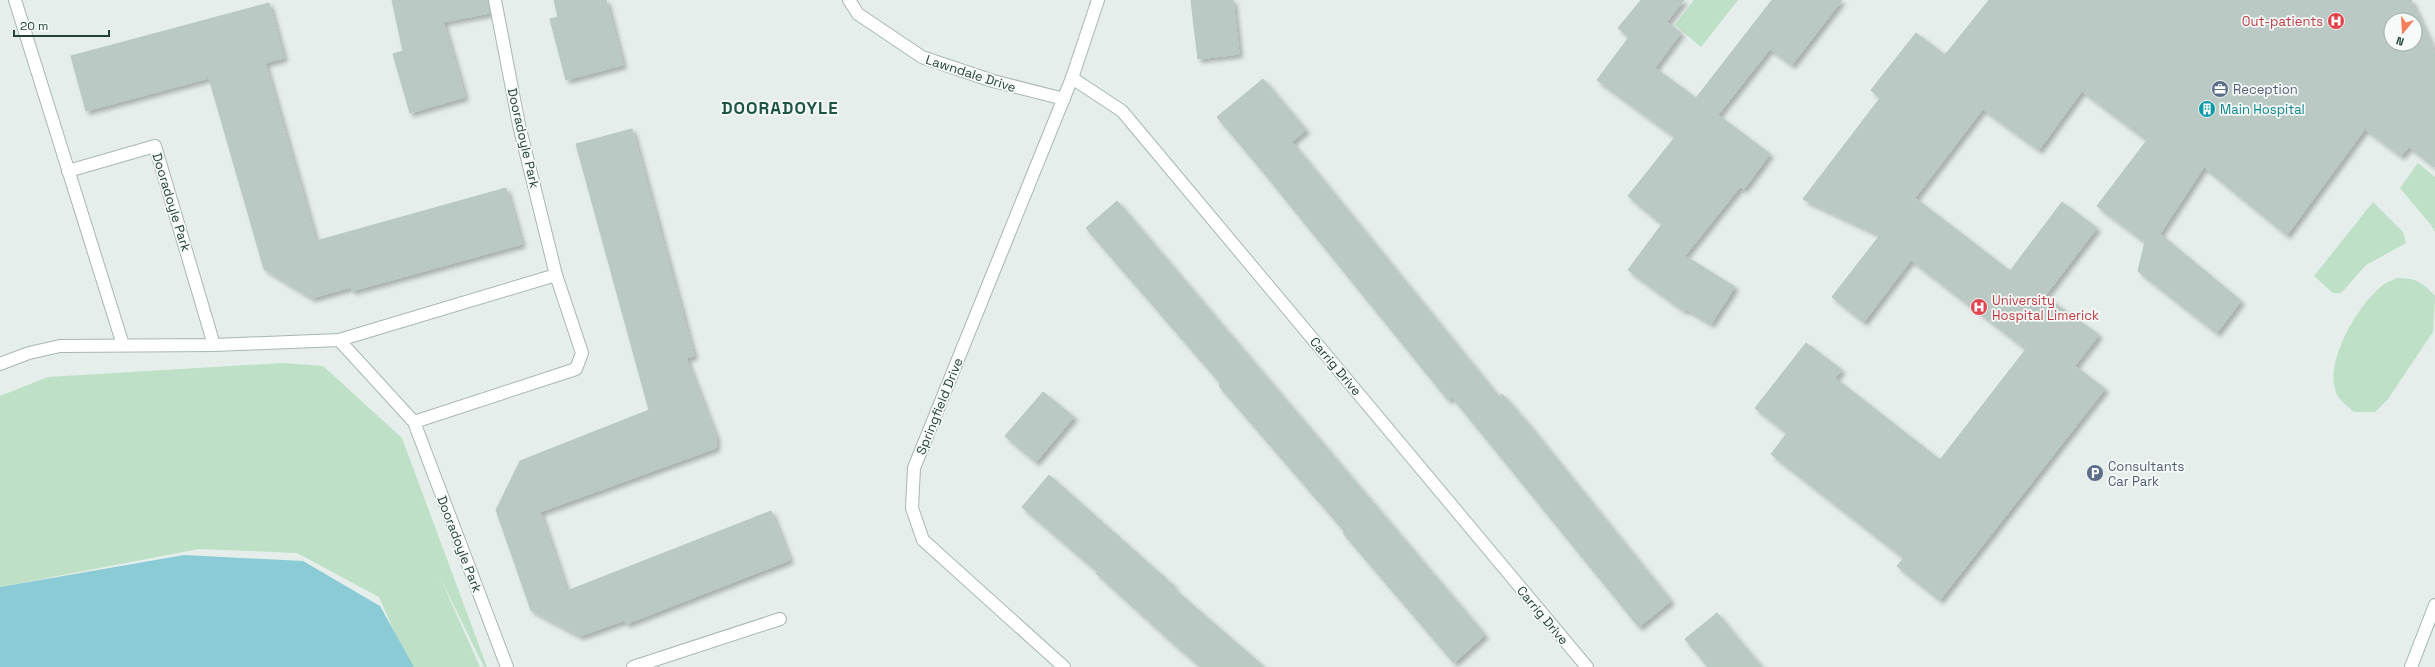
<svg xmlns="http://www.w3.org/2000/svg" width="2435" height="667" viewBox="0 0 2435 667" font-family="'Space Grotesk',sans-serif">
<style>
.green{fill:#bde0c6}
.water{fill:#8bcbd5}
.building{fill:#bac9c3;stroke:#b7c8c1;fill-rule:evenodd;filter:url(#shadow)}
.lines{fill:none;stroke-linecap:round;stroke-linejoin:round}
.minor-casing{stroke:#a7b7b1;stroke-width:14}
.secondary-casing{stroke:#a2bbb2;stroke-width:14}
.minor{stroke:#fff;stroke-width:12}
.secondary{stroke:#fff;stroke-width:12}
.labels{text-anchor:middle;stroke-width:3.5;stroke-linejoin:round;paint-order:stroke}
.health-label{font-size:13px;fill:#be3a42;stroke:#f6faf8;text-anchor:end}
.street-label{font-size:13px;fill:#234138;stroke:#f6faf8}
.service-label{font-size:13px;fill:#4e5e75;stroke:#f6faf8;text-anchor:start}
.culture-label{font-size:13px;fill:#0d838f;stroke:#f6faf8;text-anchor:start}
.district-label{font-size:17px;font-weight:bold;letter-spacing:1px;fill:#1e5446;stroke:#f6faf8}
</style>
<defs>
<filter id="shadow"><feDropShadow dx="3.5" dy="3.5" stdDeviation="2" flood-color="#0004"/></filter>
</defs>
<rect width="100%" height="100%" fill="#e5eeea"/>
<g class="green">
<path d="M 1694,0 L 1738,0 L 1701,47 L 1675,25 Z"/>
<path d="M 2418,163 L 2435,177 L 2435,232 L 2431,225 L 2400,188 Z"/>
<path d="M 2373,202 L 2403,232 L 2406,243 L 2366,265 L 2341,293 L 2333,293 L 2314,276 Z"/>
<path d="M 2396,278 C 2416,278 2421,281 2435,296 L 2433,332 L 2388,399 L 2375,412 L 2354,412 C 2350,408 2344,404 2340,399 C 2318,370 2358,304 2383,285 C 2387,282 2392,281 2396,278 Z"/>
<path d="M 282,363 L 323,366 L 402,438 L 487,667 L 484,667 L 438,573 L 480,667 L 410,667 L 379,597 L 297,553 L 199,549 L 0,587 L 0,396 L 48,377 Z"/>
</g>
<path class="water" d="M 184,555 L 303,561 L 380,606 L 414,667 L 0,667 L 0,587 Z"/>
<g class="building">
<path d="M 392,0 L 488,0 L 490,13 L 443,22 L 465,97 L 410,113 L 393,54 L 403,51 Z"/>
<path d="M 554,0 L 606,0 L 623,65 L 566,80 L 550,19 L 558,17 Z"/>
<path d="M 1191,0 L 1233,0 L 1239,54 L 1198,59 Z"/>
<path d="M 1641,0 L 1684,0 L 1667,22 L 1681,33 L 1655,68 L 1696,98 L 1772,0 L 1842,0 L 1792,65 L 1770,49 L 1718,115 L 1770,154 L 1744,189 L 1740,187 L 1685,256 L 1735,287 L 1711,324 L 1686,309 L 1684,311 L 1628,270 L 1662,224 L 1628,196 L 1675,137 L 1597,80 L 1629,37 L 1618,28 Z"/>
<path d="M 1989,0 L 2411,0 L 2435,53 L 2435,167 L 2409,147 L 2401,156 L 2365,129 L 2287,235 L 2204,167 L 2160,234 L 2241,301 L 2217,333 L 2138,271 L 2145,242 L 2097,206 L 2147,140 L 2082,91 L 2039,150 L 1983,109 L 1915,198 L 2010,271 L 2062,202 L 2097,228 L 2045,296 L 2099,335 L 2075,366 L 2105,389 L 1940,600 L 1897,566 L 1904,558 L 1771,454 L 1787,433 L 1755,408 L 1806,343 L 1842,370 L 1835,378 L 1940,460 L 2026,349 L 1911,260 L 1864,322 L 1832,297 L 1880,235 L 1803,199 L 1880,98 L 1871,90 L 1916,33 L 1945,55 ZM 2391,20 L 2415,20 L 2415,44 L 2391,44 Z"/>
<path d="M 269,3 L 284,58 L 265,63 L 316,241 L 506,188 L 522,244 L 352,291 L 351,287 L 312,298 L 264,269 L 209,78 L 86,111 L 71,56 Z"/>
<path d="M 1263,79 L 1306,130 L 1292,142 L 1499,397 L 1502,394 L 1529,425 L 1671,601 L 1639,627 L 1452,397 L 1448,400 L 1260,168 L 1217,117 Z"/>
<path d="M 632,129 L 694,356 L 686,358 L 716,437 L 716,448 L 540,512 L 567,591 L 771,511 L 790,560 L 626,624 L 625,620 L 580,636 L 531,610 L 496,510 L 520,461 L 649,410 L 576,144 Z"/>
<path d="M 1117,201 L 1485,635 L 1454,663 L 1343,533 L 1345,532 L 1219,386 L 1221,384 L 1086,228 Z"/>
<path d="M 1043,392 L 1074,417 L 1036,462 L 1005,436 Z"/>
<path d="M 1049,475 L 1174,586 L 1173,588 L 1264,667 L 1201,667 L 1173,643 L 1096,573 L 1098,572 L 1022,507 Z"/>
<path d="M 1717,613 L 1738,639 L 1762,667 L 1708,667 L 1685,639 Z"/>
</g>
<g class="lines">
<g class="minor-casing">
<g id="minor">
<path d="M 15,0 L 123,345"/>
<path d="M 495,0 L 519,125 L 556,275"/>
<path d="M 849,0 L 858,14 L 922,57 L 993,81 L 1064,99"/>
<path d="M 1072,78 L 1122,111 L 1587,667"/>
<path d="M 68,171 L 155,146 L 214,345"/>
<path d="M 339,340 L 556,275 L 582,353 L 576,369 L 414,422"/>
<path d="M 0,364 L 29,353 L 60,346 L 214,345 L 339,340 L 414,422 L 507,667"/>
<path d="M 633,667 L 780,619"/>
<path d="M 1064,667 L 923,540 L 912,508 L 914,468 L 1072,78 L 1098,0"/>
</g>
</g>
<g class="secondary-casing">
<path id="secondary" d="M 2411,667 L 2435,605"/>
</g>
<use href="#minor" class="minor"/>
<use href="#secondary" class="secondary"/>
</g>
<defs>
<g id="hospital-disc" transform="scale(0.9)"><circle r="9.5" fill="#e0444e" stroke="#f6faf8"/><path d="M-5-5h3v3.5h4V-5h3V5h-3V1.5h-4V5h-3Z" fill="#fff"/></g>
<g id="office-disc" transform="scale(0.9)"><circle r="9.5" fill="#5c6f8a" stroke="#f6faf8"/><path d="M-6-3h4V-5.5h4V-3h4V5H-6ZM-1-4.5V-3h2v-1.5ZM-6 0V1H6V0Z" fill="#fff"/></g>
<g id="building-disc" transform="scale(0.9)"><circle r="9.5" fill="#0f9aa8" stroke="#f6faf8"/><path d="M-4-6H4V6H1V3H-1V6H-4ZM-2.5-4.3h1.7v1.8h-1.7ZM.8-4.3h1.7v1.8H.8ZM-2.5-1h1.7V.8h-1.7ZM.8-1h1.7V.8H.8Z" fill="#fff"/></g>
<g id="parking-disc" transform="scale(0.9)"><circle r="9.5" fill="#5c6f8a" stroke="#f6faf8"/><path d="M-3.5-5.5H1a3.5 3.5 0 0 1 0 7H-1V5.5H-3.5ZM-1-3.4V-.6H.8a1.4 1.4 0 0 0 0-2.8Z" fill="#fff"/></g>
</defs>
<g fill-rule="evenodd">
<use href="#hospital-disc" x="2336" y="21"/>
<use href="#office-disc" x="2220" y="89"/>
<use href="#building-disc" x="2207" y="109"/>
<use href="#hospital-disc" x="1979" y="307"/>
<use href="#parking-disc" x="2095" y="473"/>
</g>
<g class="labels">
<g class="health-label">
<text x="2323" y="26">Out-patients</text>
<text x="1992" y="305" text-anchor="start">University<tspan x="1992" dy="15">Hospital Limerick</tspan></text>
</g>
<g class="street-label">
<text transform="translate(971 73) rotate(18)" y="5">Lawndale Drive</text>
<text transform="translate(524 138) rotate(77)" y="5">Dooradoyle Park</text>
<text transform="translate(172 202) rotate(73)" y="5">Dooradoyle Park</text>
<text transform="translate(1336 366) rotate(50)" y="5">Carrig Drive</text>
<text transform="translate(939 406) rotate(-68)" y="5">Springfield Drive</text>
<text transform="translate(460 544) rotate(69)" y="5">Dooradoyle Park</text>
<text transform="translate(1543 615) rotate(50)" y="5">Carrig Drive</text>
</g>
<g class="service-label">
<text x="2233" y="94">Reception</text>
<text x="2108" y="471">Consultants<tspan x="2108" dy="15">Car Park</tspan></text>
</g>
<g class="culture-label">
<text x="2220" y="114">Main Hospital</text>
</g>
<g class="district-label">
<text x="780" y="114">DOORADOYLE</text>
</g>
</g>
<g transform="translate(2403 32) rotate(198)"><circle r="19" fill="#f6faf8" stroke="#a2b0ab"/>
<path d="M0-3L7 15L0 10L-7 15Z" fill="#f67e5b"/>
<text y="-6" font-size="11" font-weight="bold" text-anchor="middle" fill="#234138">N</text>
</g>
<path d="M14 30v6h95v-6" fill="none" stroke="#234138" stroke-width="2"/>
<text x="20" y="30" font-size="12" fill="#234138" stroke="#f6faf8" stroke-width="3" paint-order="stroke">20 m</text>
</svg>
